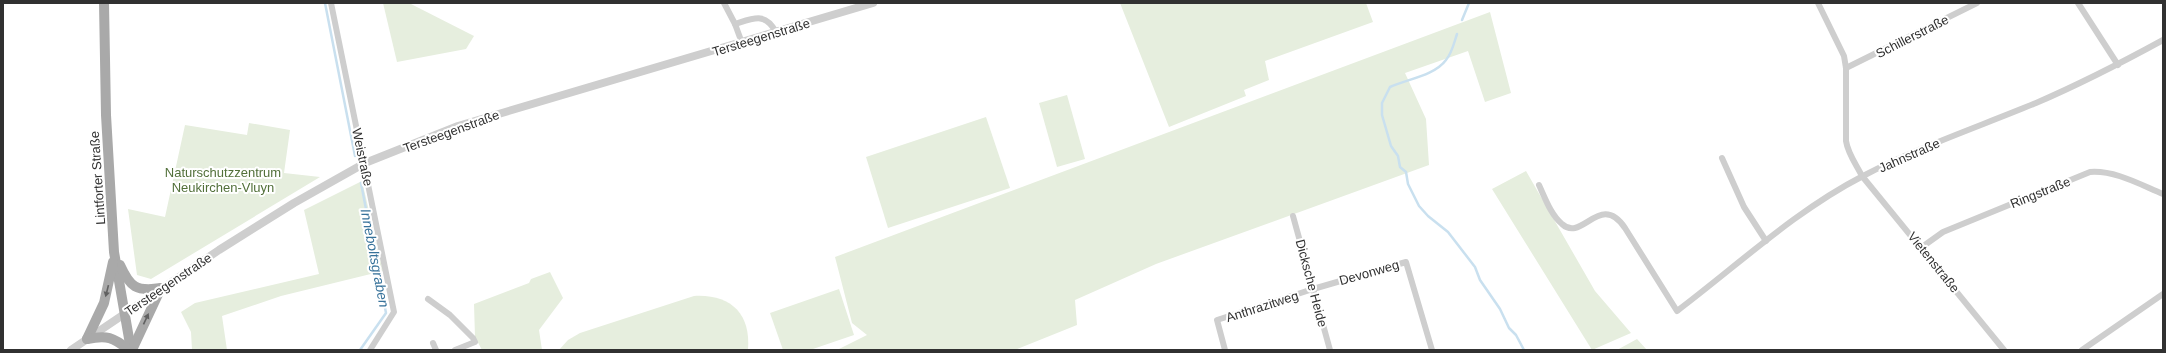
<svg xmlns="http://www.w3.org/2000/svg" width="2166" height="353" viewBox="0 0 2166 353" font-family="Arial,sans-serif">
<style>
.green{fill:#e6eede}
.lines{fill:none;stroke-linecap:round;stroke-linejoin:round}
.stream{stroke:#c9e0ef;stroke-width:2.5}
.minor{stroke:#cecece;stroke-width:6}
.tertiary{stroke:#cecece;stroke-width:8}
.primary{stroke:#a9a9a9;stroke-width:10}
.oneway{fill:#616161}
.labels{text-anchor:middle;stroke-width:4;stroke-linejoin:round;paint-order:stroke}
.street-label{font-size:13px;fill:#313131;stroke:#fff}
.park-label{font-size:13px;fill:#52703a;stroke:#fff}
.water-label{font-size:14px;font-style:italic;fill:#37729a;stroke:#fff}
</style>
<rect width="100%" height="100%" fill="#fff"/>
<g class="green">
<path d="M 383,3 L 409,3 L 474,36 L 466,49 L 397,62 Z"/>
<path d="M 1120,3 L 1366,3 L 1373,22 L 1265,61 L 1269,80 L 1244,90 L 1246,96 L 1169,127 Z"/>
<path d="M 1490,12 L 1511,93 L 1485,102 L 1468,51 L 1405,73 L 1426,119 L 1429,165 L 1156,264 L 1075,300 L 1077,325 L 1015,350 L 837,350 L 867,335 L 852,323 L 835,257 Z"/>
<path d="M 1067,95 L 1085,159 L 1057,167 L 1039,103 Z"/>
<path d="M 986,117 L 1010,188 L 888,228 L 866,157 Z"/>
<path d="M 249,123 L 290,130 L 284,173 L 320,177 L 151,279 L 137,275 L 128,209 L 165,217 L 185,125 L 247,135 Z"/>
<path d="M 1526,171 L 1595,291 L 1631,333 L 1592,350 L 1492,189 Z"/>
<path d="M 362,181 L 383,271 L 281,296 L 222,316 L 227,350 L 192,350 L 191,332 L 181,312 L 195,303 L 319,274 L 304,210 Z"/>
<path d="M 550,272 L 563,298 L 539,330 L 542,350 L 482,350 L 475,337 L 474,304 L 529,283 L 531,279 Z"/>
<path d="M 839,289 L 854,335 L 810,350 L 783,350 L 770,313 Z"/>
<path d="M 694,296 C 730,294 751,313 748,350 L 559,350 L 568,340 L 580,333 Z"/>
<path d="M 1637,339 L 1647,350 L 1617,350 Z"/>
</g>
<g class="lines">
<g class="stream">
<path d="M 325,3 L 355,156"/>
<path d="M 1462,20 L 1469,3"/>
<path d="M 1457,34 C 1454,43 1452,53 1446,60 C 1434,76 1407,79 1390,87 L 1382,103 L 1382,115 L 1391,146 L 1398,156 L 1400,167 L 1406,172 L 1408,184 L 1419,206 L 1428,216 L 1448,232 L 1475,267 L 1480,280 L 1500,309 L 1509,328 L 1516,335 L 1524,350"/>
<path d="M 360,350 L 386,313 L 361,183"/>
</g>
<g class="minor">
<path d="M 331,3 L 394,312 L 370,350"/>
<path d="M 724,3 L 735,24 L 742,43"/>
<path d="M 1818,3 L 1844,56 L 1846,68 L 1846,141 C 1848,154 1856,164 1862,176 L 2004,350"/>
<path d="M 2078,3 L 2118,65"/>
<path d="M 735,24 C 754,18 765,12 776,32"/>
<path d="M 1846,68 L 1977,3"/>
<path d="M 1722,158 L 1744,207 L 1766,241"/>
<path d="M 1539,185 C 1545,198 1551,215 1562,224 C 1582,243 1600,191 1625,228 L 1677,311 C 1738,265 1795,211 1863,176 C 1919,147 1978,127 2036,103 C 2080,84 2121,63 2163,40"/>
<path d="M 1293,216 L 1330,350"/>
<path d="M 1922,247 L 1943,232 L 2090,172 C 2115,170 2141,185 2163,194"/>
<path d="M 428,299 L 450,315 L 473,338 L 475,342 L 455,350"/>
<path d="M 433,343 L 436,350"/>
<path d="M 1225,350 L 1217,320 L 1313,289 L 1406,262 L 1432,350"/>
<path d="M 2082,350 L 2163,294"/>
</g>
<path class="tertiary" d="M 71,350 L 219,250 L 294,203 L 365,163 L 458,126 L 873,3"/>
<g class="primary">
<path d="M 104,3 L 106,115 L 114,252 L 131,350"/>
<path d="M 120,265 C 130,287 136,292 161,288"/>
<path d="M 87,339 L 104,303 L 113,262"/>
<path d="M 87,339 C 107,335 113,337 129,350"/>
<path d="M 132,350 L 161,288"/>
</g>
</g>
<defs><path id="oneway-solid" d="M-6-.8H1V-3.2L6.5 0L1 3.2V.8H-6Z"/></defs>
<g class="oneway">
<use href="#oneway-solid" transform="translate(107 291) rotate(104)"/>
<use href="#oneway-solid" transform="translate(146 319) rotate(-65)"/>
</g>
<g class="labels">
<g class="street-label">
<text transform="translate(1912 36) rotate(-27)" y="5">Schillerstraße</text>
<text transform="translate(761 37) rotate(-17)" y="5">Tersteegenstraße</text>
<text transform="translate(451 131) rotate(-20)" y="5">Tersteegenstraße</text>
<text transform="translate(1909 155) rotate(-24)" y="5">Jahnstraße</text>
<text transform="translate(363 157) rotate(78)" y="5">Weistraße</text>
<text transform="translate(97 178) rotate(-94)" y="5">Lintforter Straße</text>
<text transform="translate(2040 192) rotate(-22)" y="5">Ringstraße</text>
<text transform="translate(1934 262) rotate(51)" y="5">Vietenstraße</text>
<text transform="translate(1369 272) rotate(-16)" y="5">Devonweg</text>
<text transform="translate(1312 283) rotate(75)" y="5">Dicksche Heide</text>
<text transform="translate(168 284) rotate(-34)" y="5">Tersteegenstraße</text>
<text transform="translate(1262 306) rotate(-18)" y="5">Anthrazitweg</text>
</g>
<g class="park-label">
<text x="223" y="177">Naturschutzzentrum<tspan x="223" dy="15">Neukirchen-Vluyn</tspan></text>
</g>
<g class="water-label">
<text transform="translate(375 258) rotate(79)" y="5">Inneboltsgraben</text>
</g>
</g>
<rect width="2166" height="353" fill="none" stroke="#313131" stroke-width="8"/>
</svg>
